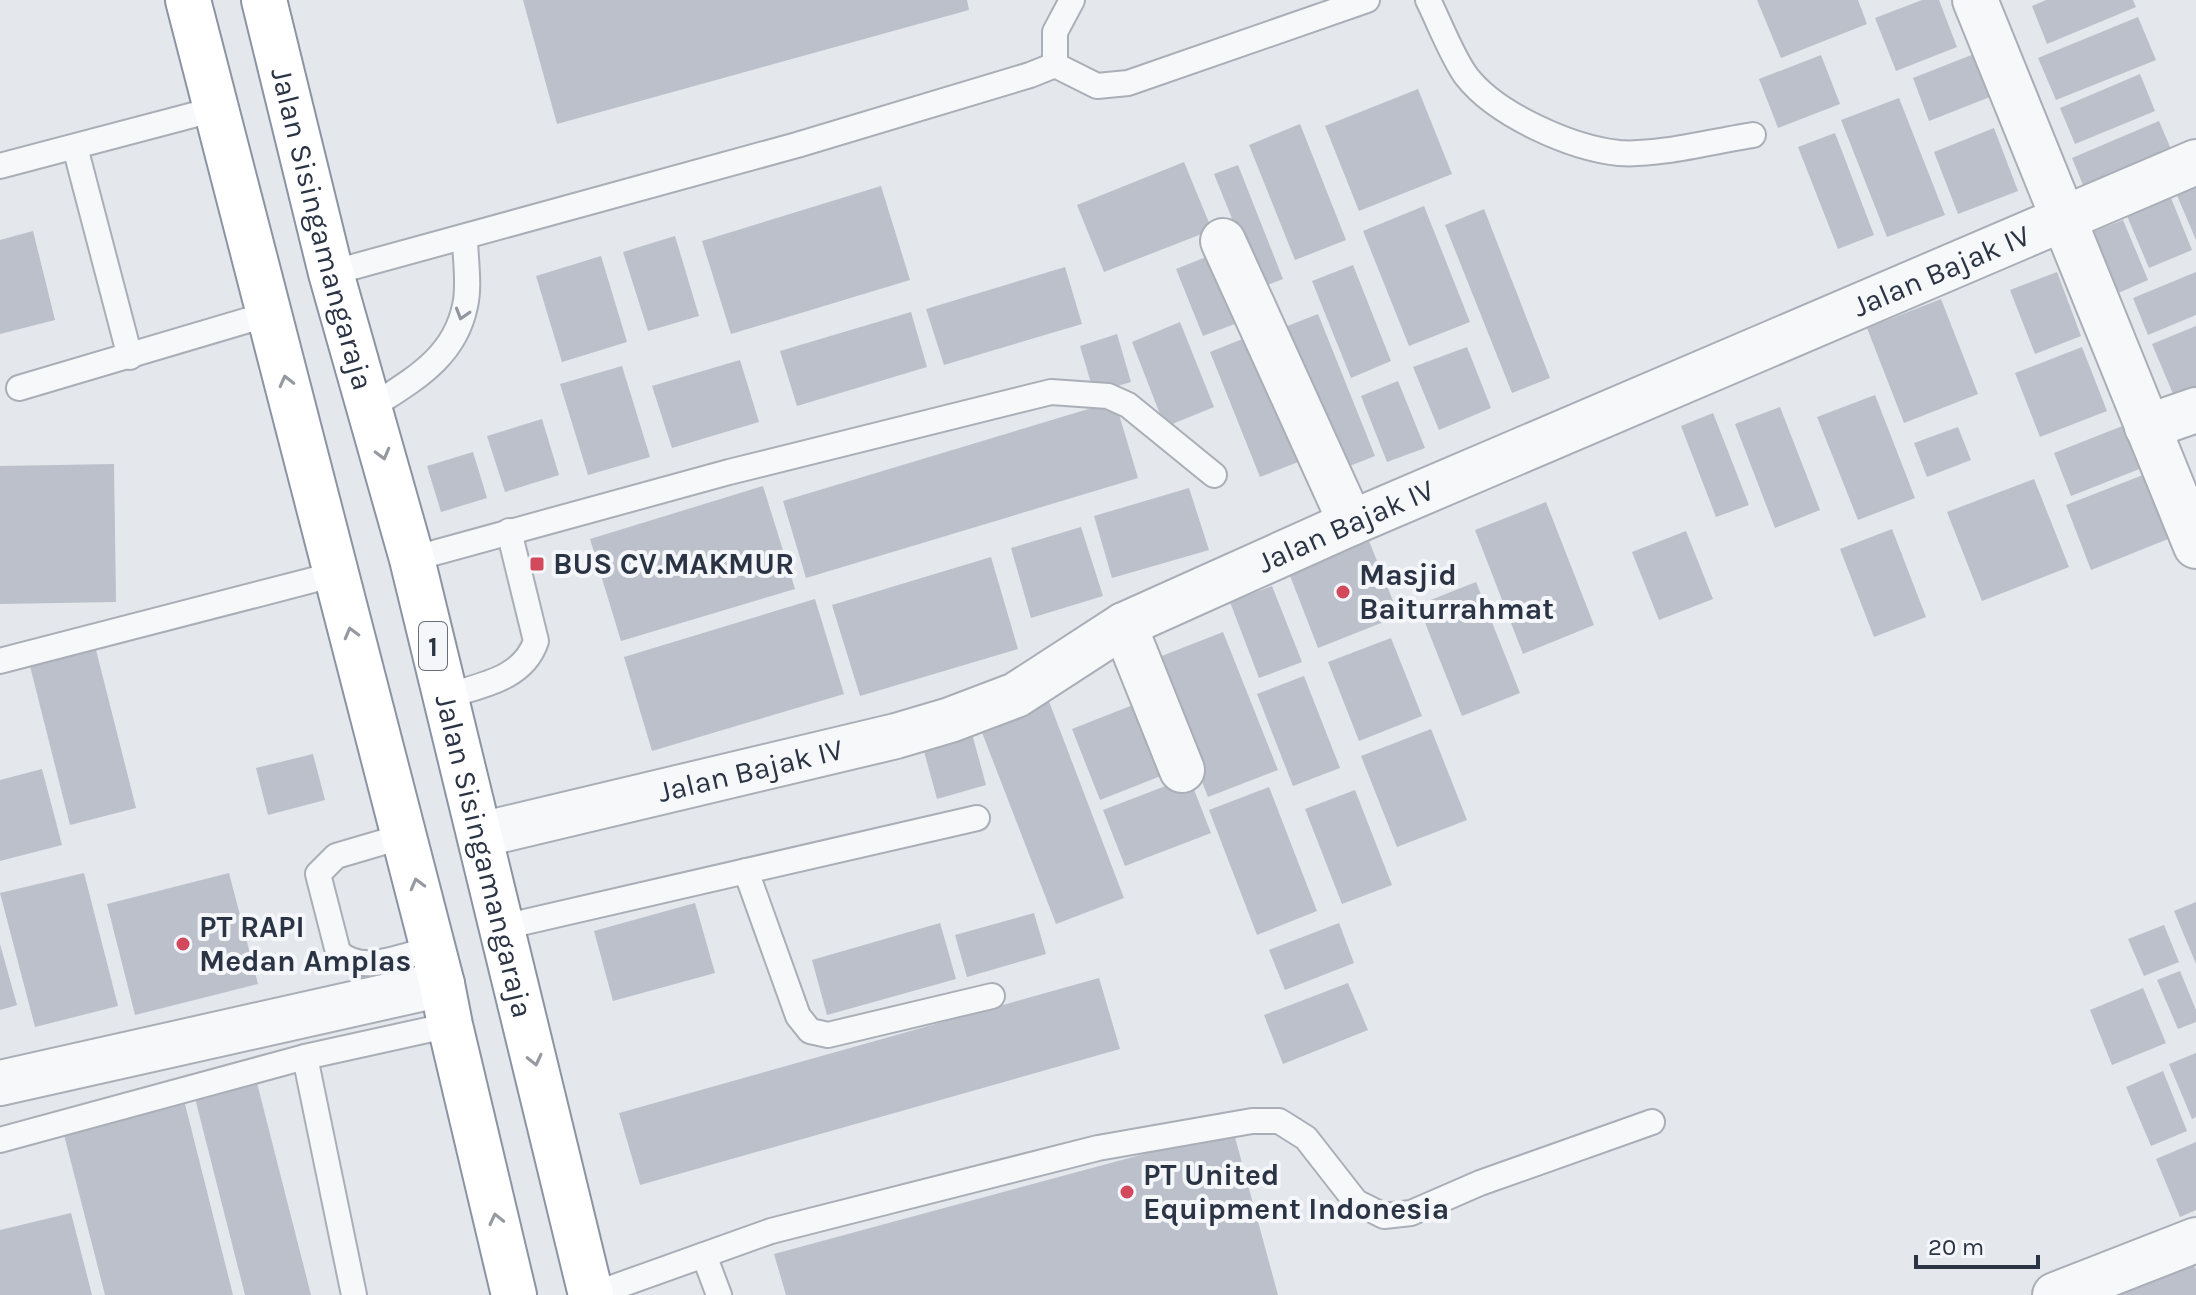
<svg xmlns="http://www.w3.org/2000/svg" width="2196" height="1295" viewBox="0 0 2196 1295" font-family="Karla,sans-serif">
<style>
.building{fill:#bbc0ca}
.lines{fill:none;stroke-linecap:round;stroke-linejoin:round}
.service-casing{stroke:#a9aeb7;stroke-width:28}
.minor-casing{stroke:#a9aeb7;stroke-width:48}
.tertiary-casing{stroke:#a9aeb7;stroke-width:48}
.trunk-casing{stroke:#8b94a3;stroke-width:48}
.service{stroke:#f7f8fa;stroke-width:24}
.minor{stroke:#f7f8fa;stroke-width:44}
.tertiary{stroke:#f7f8fa;stroke-width:44}
.trunk{stroke:#fff;stroke-width:44}
.oneway{stroke:#9196a0}
.oneway2{stroke:#959aa2}
.poi-dot{fill:#d1495b;stroke:#f4f6f9;stroke-width:3}
.labels{text-anchor:middle;stroke-width:8;stroke-linejoin:round;paint-order:stroke}
.shield{fill:#f4f6f9;stroke:#676e7b;stroke-width:2}
.shield-label{font-size:28px;font-weight:bold;fill:#2b3445}
.street-label{font-size:30px;fill:#2b3445;stroke:#f4f6f9}
.poi-label{font-size:30px;font-weight:bold;fill:#2b3445;stroke:#f4f6f9;text-anchor:start}
</style>
<rect width="100%" height="100%" fill="#e4e7ec"/>
<g class="building">
<path d="M 523,0 L 967,0 L 969,10 L 557,124 Z"/>
<path d="M 1757,0 L 1858,0 L 1867,24 L 1781,58 Z"/>
<path d="M 1922,0 L 1939,0 L 1957,47 L 1896,71 L 1875,18 Z"/>
<path d="M 2046,0 L 2133,0 L 2136,7 L 2047,44 L 2032,6 Z"/>
<path d="M 2138,17 L 2156,60 L 2056,100 L 2038,58 Z"/>
<path d="M 1979,52 L 1995,95 L 1929,121 L 1913,78 Z"/>
<path d="M 1821,55 L 1840,104 L 1778,128 L 1759,79 Z"/>
<path d="M 2140,74 L 2155,111 L 2075,144 L 2060,108 Z"/>
<path d="M 1418,89 L 1452,174 L 1359,211 L 1325,126 Z"/>
<path d="M 1899,98 L 1945,215 L 1887,237 L 1841,120 Z"/>
<path d="M 2159,121 L 2173,154 L 2085,190 L 2072,158 Z"/>
<path d="M 1300,124 L 1346,240 L 1295,260 L 1249,145 Z"/>
<path d="M 1994,128 L 2018,191 L 1958,214 L 1934,152 Z"/>
<path d="M 1835,133 L 1874,235 L 1838,249 L 1798,147 Z"/>
<path d="M 1184,162 L 1212,230 L 1104,272 L 1077,205 Z"/>
<path d="M 1238,165 L 1283,279 L 1260,288 L 1214,174 Z"/>
<path d="M 2196,185 L 2196,240 L 2176,193 Z"/>
<path d="M 881,186 L 910,280 L 731,334 L 702,241 Z"/>
<path d="M 2171,198 L 2192,250 L 2149,268 L 2127,216 Z"/>
<path d="M 1424,206 L 1470,322 L 1409,346 L 1363,231 Z"/>
<path d="M 1484,209 L 1550,378 L 1512,393 L 1445,225 Z"/>
<path d="M 2123,220 L 2148,280 L 2116,294 L 2090,233 Z"/>
<path d="M 33,231 L 55,320 L 0,334 L 0,240 Z"/>
<path d="M 675,236 L 699,316 L 648,331 L 623,252 Z"/>
<path d="M 1221,251 L 1248,319 L 1203,336 L 1176,269 Z"/>
<path d="M 601,256 L 627,342 L 562,362 L 536,276 Z"/>
<path d="M 1353,265 L 1391,361 L 1351,378 L 1312,281 Z"/>
<path d="M 1065,267 L 1082,324 L 944,365 L 926,309 Z"/>
<path d="M 2057,272 L 2081,336 L 2035,354 L 2010,290 Z"/>
<path d="M 2196,272 L 2196,315 L 2148,335 L 2133,298 Z"/>
<path d="M 1941,299 L 1978,394 L 1904,423 L 1867,328 Z"/>
<path d="M 911,312 L 927,367 L 797,406 L 780,351 Z"/>
<path d="M 1318,314 L 1375,456 L 1342,469 L 1285,327 Z"/>
<path d="M 1180,322 L 1214,407 L 1165,427 L 1132,342 Z"/>
<path d="M 2196,326 L 2196,401 L 2179,408 L 2152,344 Z"/>
<path d="M 1117,334 L 1131,382 L 1094,393 L 1080,346 Z"/>
<path d="M 1255,334 L 1306,459 L 1260,477 L 1210,352 Z"/>
<path d="M 1467,347 L 1491,408 L 1439,430 L 1413,367 Z"/>
<path d="M 2082,347 L 2107,411 L 2040,437 L 2015,373 Z"/>
<path d="M 740,360 L 759,422 L 672,448 L 652,386 Z"/>
<path d="M 622,366 L 650,457 L 588,475 L 560,384 Z"/>
<path d="M 1398,381 L 1425,448 L 1387,462 L 1361,396 Z"/>
<path d="M 1875,395 L 1915,498 L 1858,520 L 1817,417 Z"/>
<path d="M 1115,401 L 1138,478 L 806,578 L 783,501 Z"/>
<path d="M 1780,407 L 1820,510 L 1775,528 L 1735,424 Z"/>
<path d="M 1713,413 L 1749,505 L 1716,517 L 1681,426 Z"/>
<path d="M 542,419 L 559,475 L 505,492 L 487,436 Z"/>
<path d="M 2130,423 L 2147,466 L 2071,496 L 2054,453 Z"/>
<path d="M 1958,427 L 1971,460 L 1927,477 L 1914,443 Z"/>
<path d="M 473,452 L 487,498 L 441,512 L 427,466 Z"/>
<path d="M 114,464 L 116,602 L 0,604 L 0,466 Z"/>
<path d="M 2143,475 L 2168,539 L 2091,570 L 2066,505 Z"/>
<path d="M 2034,479 L 2069,567 L 1982,601 L 1947,512 Z"/>
<path d="M 763,486 L 795,589 L 621,641 L 590,539 Z"/>
<path d="M 1189,488 L 1209,550 L 1112,578 L 1094,516 Z"/>
<path d="M 1546,502 L 1594,625 L 1523,654 L 1475,530 Z"/>
<path d="M 1081,527 L 1103,596 L 1031,618 L 1011,548 Z"/>
<path d="M 1892,529 L 1926,617 L 1874,637 L 1840,549 Z"/>
<path d="M 1686,531 L 1713,599 L 1659,620 L 1632,552 Z"/>
<path d="M 1367,536 L 1399,616 L 1318,648 L 1287,568 Z"/>
<path d="M 991,557 L 1018,649 L 860,696 L 832,605 Z"/>
<path d="M 1476,582 L 1520,693 L 1462,716 L 1418,605 Z"/>
<path d="M 1272,586 L 1302,662 L 1259,678 L 1230,602 Z"/>
<path d="M 815,599 L 844,694 L 652,751 L 624,657 Z"/>
<path d="M 1223,632 L 1278,770 L 1208,797 L 1154,659 Z"/>
<path d="M 1391,638 L 1422,716 L 1359,741 L 1328,662 Z"/>
<path d="M 95,646 L 136,808 L 70,825 L 29,662 Z"/>
<path d="M 1304,676 L 1340,768 L 1293,786 L 1257,694 Z"/>
<path d="M 1045,691 L 1124,898 L 1056,924 L 976,717 Z"/>
<path d="M 1148,699 L 1176,770 L 1100,800 L 1072,729 Z"/>
<path d="M 1431,729 L 1467,820 L 1397,847 L 1361,756 Z"/>
<path d="M 971,730 L 986,785 L 937,799 L 922,744 Z"/>
<path d="M 313,754 L 325,800 L 268,815 L 256,768 Z"/>
<path d="M 42,769 L 62,845 L 0,861 L 0,780 Z"/>
<path d="M 1189,777 L 1211,833 L 1125,866 L 1103,810 Z"/>
<path d="M 1269,787 L 1317,911 L 1257,935 L 1209,810 Z"/>
<path d="M 1355,790 L 1392,885 L 1342,904 L 1305,809 Z"/>
<path d="M 84,873 L 118,1006 L 35,1027 L 0,893 Z"/>
<path d="M 229,873 L 258,984 L 135,1015 L 107,904 Z"/>
<path d="M 2196,902 L 2196,964 L 2174,911 Z"/>
<path d="M 695,903 L 715,973 L 613,1001 L 594,931 Z"/>
<path d="M 1034,913 L 1046,954 L 967,977 L 955,935 Z"/>
<path d="M 940,923 L 956,979 L 827,1015 L 812,960 Z"/>
<path d="M 1339,923 L 1354,963 L 1285,990 L 1269,950 Z"/>
<path d="M 2164,925 L 2179,962 L 2144,976 L 2128,939 Z"/>
<path d="M 0,944 L 17,1005 L 0,1010 Z"/>
<path d="M 2180,971 L 2196,1010 L 2196,1022 L 2178,1029 L 2157,980 Z"/>
<path d="M 1099,978 L 1120,1049 L 640,1185 L 619,1113 Z"/>
<path d="M 1348,983 L 1368,1030 L 1283,1064 L 1264,1015 Z"/>
<path d="M 2143,988 L 2166,1043 L 2112,1065 L 2090,1010 Z"/>
<path d="M 2196,1053 L 2196,1117 L 2192,1119 L 2169,1064 Z"/>
<path d="M 2163,1071 L 2187,1131 L 2151,1146 L 2126,1087 Z"/>
<path d="M 257,1083 L 311,1295 L 245,1295 L 195,1098 Z"/>
<path d="M 184,1100 L 233,1295 L 105,1295 L 63,1131 Z"/>
<path d="M 1233,1130 L 1278,1295 L 786,1295 L 774,1254 Z"/>
<path d="M 2196,1142 L 2196,1210 L 2180,1217 L 2156,1159 Z"/>
<path d="M 71,1213 L 92,1295 L 0,1295 L 0,1230 Z"/>
<path d="M 2192,1259 L 2196,1270 L 2196,1295 L 2106,1295 Z"/>
</g>
<g class="lines">
<g class="service-casing">
<g id="service">
<path d="M 1428,0 C 1439,22 1453,59 1467,77 C 1497,115 1571,148 1619,153 C 1657,156 1714,141 1753,135"/>
<path d="M 1055,65 L 1055,32 L 1072,0"/>
<path d="M 75,147 L 130,357"/>
<path d="M 0,166 L 216,109"/>
<path d="M 331,273 L 797,145 L 1030,75 L 1055,65 L 1097,86 L 1128,83 L 1367,0"/>
<path d="M 19,388 L 269,314"/>
<path d="M 370,408 C 412,380 454,359 465,306 C 470,285 465,258 465,237"/>
<path d="M 412,559 L 729,472 L 1051,392 L 1108,396 L 1128,405 L 1214,475"/>
<path d="M 0,661 L 336,574"/>
<path d="M 444,697 C 480,685 523,680 536,641 L 509,531"/>
<path d="M 404,836 L 336,856 L 318,874 L 338,952 C 362,976 404,955 433,948"/>
<path d="M 746,871 L 798,1016 L 810,1031 L 828,1035 L 992,996"/>
<path d="M 503,927 L 977,818"/>
<path d="M 305,1057 L 354,1295"/>
<path d="M 0,1140 L 305,1057 L 450,1025"/>
<path d="M 704,1255 L 719,1295"/>
<path d="M 592,1295 L 771,1231 L 1098,1148 L 1252,1121 L 1279,1121 L 1306,1138 L 1356,1202 L 1384,1216 L 1411,1213 L 1480,1183 L 1652,1122"/>
</g>
</g>
<g class="minor-casing">
<g id="minor">
<path d="M 1975,0 L 2196,546"/>
<path d="M 1223,241 L 1351,523"/>
<path d="M 2147,427 L 2196,410"/>
<path d="M 1124,625 L 1182,770"/>
<path d="M 0,1083 L 442,984"/>
<path d="M 2055,1295 L 2196,1240"/>
</g>
</g>
<g class="tertiary-casing">
<g id="tertiary">
<path id="s1" d="M 480,835 L 896,736 L 950,720 L 1016,695 L 1124,625 L 1351,523 L 2196,162"/>
</g>
</g>
<g class="trunk-casing">
<g id="trunk">
<path d="M 188,0 L 442,984 L 450,1025 L 514,1295"/>
<path id="s2" d="M 264,0 L 331,273 L 412,559 L 591,1295"/>
</g>
</g>
<use href="#service" class="service"/>
<use href="#minor" class="minor"/>
<use href="#tertiary" class="tertiary"/>
<use href="#trunk" class="trunk"/>
</g>
<defs><path id="oneway-chevron" d="M-2-3.5L2.5 0L-2 3.5" fill="none" stroke-width="1.6" stroke-linecap="round" stroke-linejoin="round" transform="scale(2)"/></defs>
<use class="oneway" href="#oneway-chevron" transform="translate(462 314) rotate(107)"/>
<g class="oneway2">
<use href="#oneway-chevron" transform="translate(286 381) rotate(-104)"/>
<use href="#oneway-chevron" transform="translate(383 454) rotate(75)"/>
<use href="#oneway-chevron" transform="translate(351 633) rotate(-105)"/>
<use href="#oneway-chevron" transform="translate(417 884) rotate(-105)"/>
<use href="#oneway-chevron" transform="translate(535 1060) rotate(77)"/>
<use href="#oneway-chevron" transform="translate(496 1219) rotate(-103)"/>
</g>
<g class="poi-dot">
<rect x="529" y="556" width="16" height="16" rx="4"/>
<circle cx="1343" cy="592" r="8"/>
<circle cx="183" cy="944" r="8"/>
<circle cx="1127" cy="1192" r="8"/>
</g>
<g class="labels">
<rect class="shield" x="419" y="622" width="28" height="48" rx="6"/>
<g class="shield-label">
<text x="433" y="656">1</text>
</g>
<g class="street-label">
<text dy="10" stroke="none"><textPath href="#s2" startOffset="236">Jalan Sisingamangaraja</textPath></text>
<text dy="10" stroke="none"><textPath href="#s1" startOffset="1574">Jalan Bajak IV</textPath></text>
<text dy="10" stroke="none"><textPath href="#s1" startOffset="926">Jalan Bajak IV</textPath></text>
<text dy="10" stroke="none"><textPath href="#s1" startOffset="278">Jalan Bajak IV</textPath></text>
<text dy="10" stroke="none"><textPath href="#s2" startOffset="884">Jalan Sisingamangaraja</textPath></text>
</g>
<g class="poi-label">
<text x="553" y="574">BUS CV.MAKMUR</text>
<text x="1359" y="585">Masjid<tspan x="1359" dy="34">Baiturrahmat</tspan></text>
<text x="199" y="937">PT RAPI<tspan x="199" dy="34">Medan Amplas</tspan></text>
<text x="1143" y="1185">PT United<tspan x="1143" dy="34">Equipment Indonesia</tspan></text>
</g>
</g>
<path d="M1916 1255v12h122v-12" fill="none" stroke="#2b3445" stroke-width="4"/>
<text x="1928" y="1255" font-size="24" fill="#2b3445" stroke="#f4f6f9" stroke-width="6" paint-order="stroke">20 m</text>
</svg>
